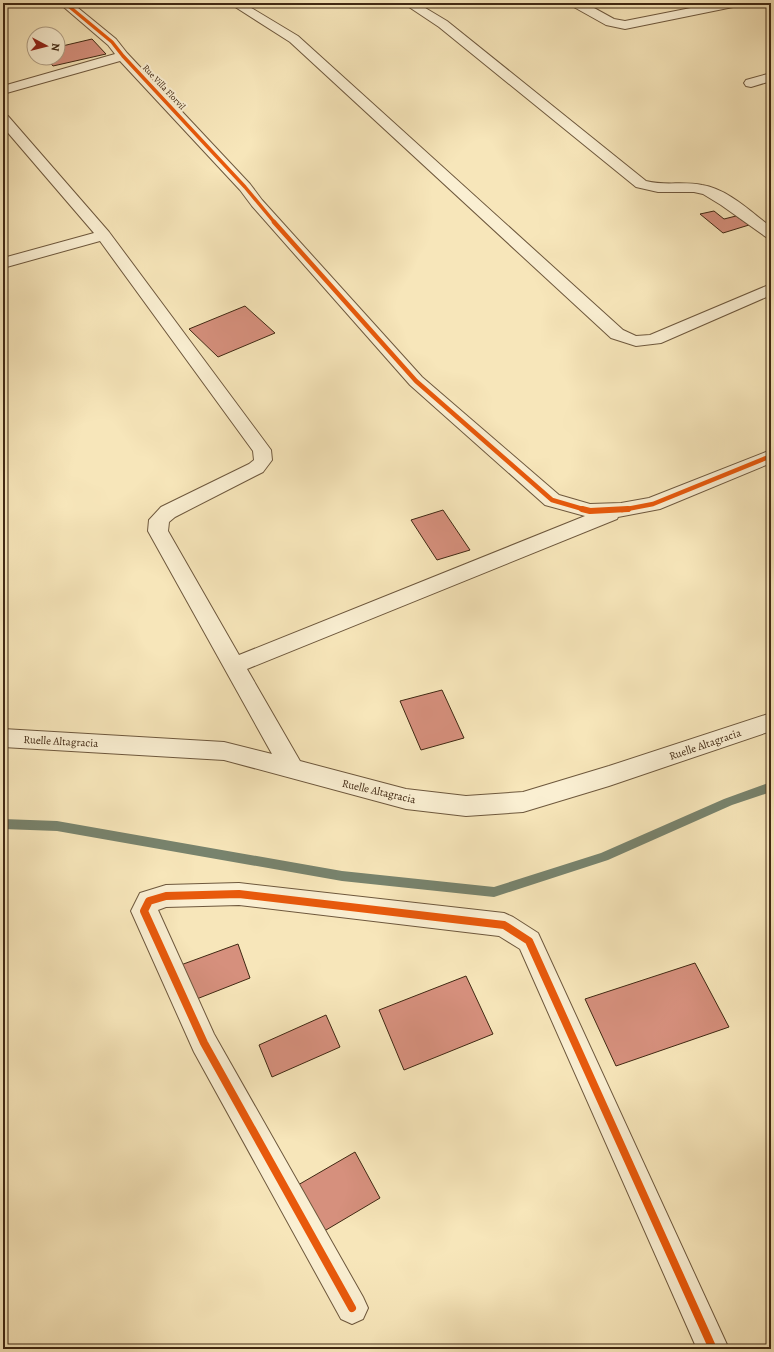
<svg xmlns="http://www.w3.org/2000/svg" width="774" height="1352" viewBox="0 0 774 1352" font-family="Alegreya,serif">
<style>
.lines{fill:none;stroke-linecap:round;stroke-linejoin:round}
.stream{fill:#78836d;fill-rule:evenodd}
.building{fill:#d6907d;stroke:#402813}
.street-casing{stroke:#6e583d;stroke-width:2}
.street{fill:#faefd2;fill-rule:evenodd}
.cycleway-far3-casing{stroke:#faefd2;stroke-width:5}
.cycleway-far2-casing{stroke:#faefd2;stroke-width:6}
.cycleway-far1-casing{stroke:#faefd2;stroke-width:8}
.cycleway-casing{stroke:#faefd2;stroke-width:10}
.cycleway-far3{stroke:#e8590c;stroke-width:3.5}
.cycleway-far2{stroke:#e8590c;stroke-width:4.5}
.cycleway-far1{stroke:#e8590c;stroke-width:6}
.cycleway{stroke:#e8590c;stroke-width:8}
.labels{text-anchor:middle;stroke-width:4;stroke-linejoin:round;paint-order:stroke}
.far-street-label{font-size:9px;fill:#402813;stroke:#faefd2}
.street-label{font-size:11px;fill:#402813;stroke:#faefd2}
</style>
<rect width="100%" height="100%" fill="#f7e6ba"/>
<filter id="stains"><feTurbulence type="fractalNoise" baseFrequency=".005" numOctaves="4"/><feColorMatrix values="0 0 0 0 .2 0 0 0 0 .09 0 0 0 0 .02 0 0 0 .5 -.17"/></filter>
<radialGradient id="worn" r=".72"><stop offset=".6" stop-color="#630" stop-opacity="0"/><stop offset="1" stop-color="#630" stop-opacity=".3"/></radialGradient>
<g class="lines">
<path class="stream" d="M 771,782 L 771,792 L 732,805 L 608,860 L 494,897 L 342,881 L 57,831 L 3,829 L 3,819 L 57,821 L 342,871 L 494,887 L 601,853 L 724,799 Z"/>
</g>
<g class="building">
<path d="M 92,39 L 106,54 L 53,66 L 46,58 L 58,58 L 58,47 Z"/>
<path d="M 714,211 L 724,219 L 736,216 L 749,225 L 723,233 L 700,214 Z"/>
<path d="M 245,306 L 275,333 L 218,357 L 189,329 Z"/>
<path d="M 443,510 L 470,550 L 437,560 L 411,520 Z"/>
<path d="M 442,690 L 464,738 L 421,750 L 400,701 Z"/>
<path d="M 238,944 L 250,978 L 189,1002 L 178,966 Z"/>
<path d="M 695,963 L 729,1027 L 616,1066 L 585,999 Z"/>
<path d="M 466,976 L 493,1034 L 404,1070 L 379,1010 Z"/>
<path d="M 326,1015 L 340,1047 L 272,1077 L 259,1045 Z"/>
<path d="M 355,1152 L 380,1198 L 321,1233 L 298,1185 Z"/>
</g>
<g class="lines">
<g class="street-casing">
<g id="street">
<path d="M 59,3 L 72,3 L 116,39 L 127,53 L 250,184 L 262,200 L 422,377 L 559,495 L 590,504 L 621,503 L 649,498 L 771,450 L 771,463 L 660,509 L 618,517 L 617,519 L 247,669 L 300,761 L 406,789 L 466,796 L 523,792 L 609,766 L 771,713 L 771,731 L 609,786 L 523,812 L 466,816 L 406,809 L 224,760 L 3,747 L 3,729 L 224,742 L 272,754 L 148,531 L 149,520 L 161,507 L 249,464 L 254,460 L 253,451 L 100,241 L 3,268 L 3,258 L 94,233 L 3,127 L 3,115 L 8,116 L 109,232 L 271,450 L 272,460 L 263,472 L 175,517 L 169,522 L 168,531 L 239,655 L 585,516 L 545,505 L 410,385 L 252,206 L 240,190 L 120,61 L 3,94 L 3,86 L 115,54 L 108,45 Z"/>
<path d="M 229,3 L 243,3 L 298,36 L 623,330 L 636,336 L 650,335 L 771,284 L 771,295 L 661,343 L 636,346 L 611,338 L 290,42 Z"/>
<path d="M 403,3 L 417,3 L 447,21 L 646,181 C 665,186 683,181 702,185 C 728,189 751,212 771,227 L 771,239 L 766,237 L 721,205 L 703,194 L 694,192 L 658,192 L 636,187 L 439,27 Z"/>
<path d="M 570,3 L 585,3 L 614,19 L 625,21 L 716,3 L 739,3 L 737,6 L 733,7 L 625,29 L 606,25 L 572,6 Z"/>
<path d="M 771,73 L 771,81 L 751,87 L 746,86 L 744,83 L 746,80 Z"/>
<path d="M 239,883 L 504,913 L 513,917 L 538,933 L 729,1349 L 697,1349 L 520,949 L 499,936 L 239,905 L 166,907 L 158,910 L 214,1034 L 363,1297 L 368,1308 L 363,1319 L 352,1324 L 341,1319 L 194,1052 L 131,911 L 140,893 L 166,885 Z"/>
</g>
</g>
<use href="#street" class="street"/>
<g class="cycleway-far3-casing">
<path id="cycleway-far3" d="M 65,3 L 112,42 L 123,56 L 245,187 L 275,223"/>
</g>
<g class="cycleway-far2-casing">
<g id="cycleway-far2">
<path d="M 274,222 L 416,381 L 552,500 L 586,510"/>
<path d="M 622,510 L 653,504 L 771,456"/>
</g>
</g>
<g class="cycleway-far1-casing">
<path id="cycleway-far1" d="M 582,509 L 590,511 L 628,509"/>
</g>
<g class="cycleway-casing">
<path id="cycleway" d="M 352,1308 L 204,1043 L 144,911 L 149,901 L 166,896 L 239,894 L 504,925 L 529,941 L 713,1349"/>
</g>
<use href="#cycleway-far3" class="cycleway-far3"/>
<use href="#cycleway-far2" class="cycleway-far2"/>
<use href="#cycleway-far1" class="cycleway-far1"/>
<use href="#cycleway" class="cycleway"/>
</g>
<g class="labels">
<g class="far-street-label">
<text transform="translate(164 87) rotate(47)" y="3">Rue Villa Florvil</text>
</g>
<g class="street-label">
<text transform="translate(61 741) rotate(3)" y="4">Ruelle Altagracia</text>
<text transform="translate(705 744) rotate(-19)" y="4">Ruelle Altagracia</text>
<text transform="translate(379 791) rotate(13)" y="4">Ruelle Altagracia</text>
</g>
</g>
<rect width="774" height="1352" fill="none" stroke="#f7e6ba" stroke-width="16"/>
<rect x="4" y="4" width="766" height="1344" fill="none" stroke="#402813" stroke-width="2"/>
<rect x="8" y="8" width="758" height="1336" fill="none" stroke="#402813"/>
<g transform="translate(46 46) rotate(97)"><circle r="19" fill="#faefd2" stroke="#b09f86"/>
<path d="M0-3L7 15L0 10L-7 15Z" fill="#8f2418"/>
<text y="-6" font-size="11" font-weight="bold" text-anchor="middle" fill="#402813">N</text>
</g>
<rect width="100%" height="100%" filter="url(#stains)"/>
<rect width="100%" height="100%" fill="url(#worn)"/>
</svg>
